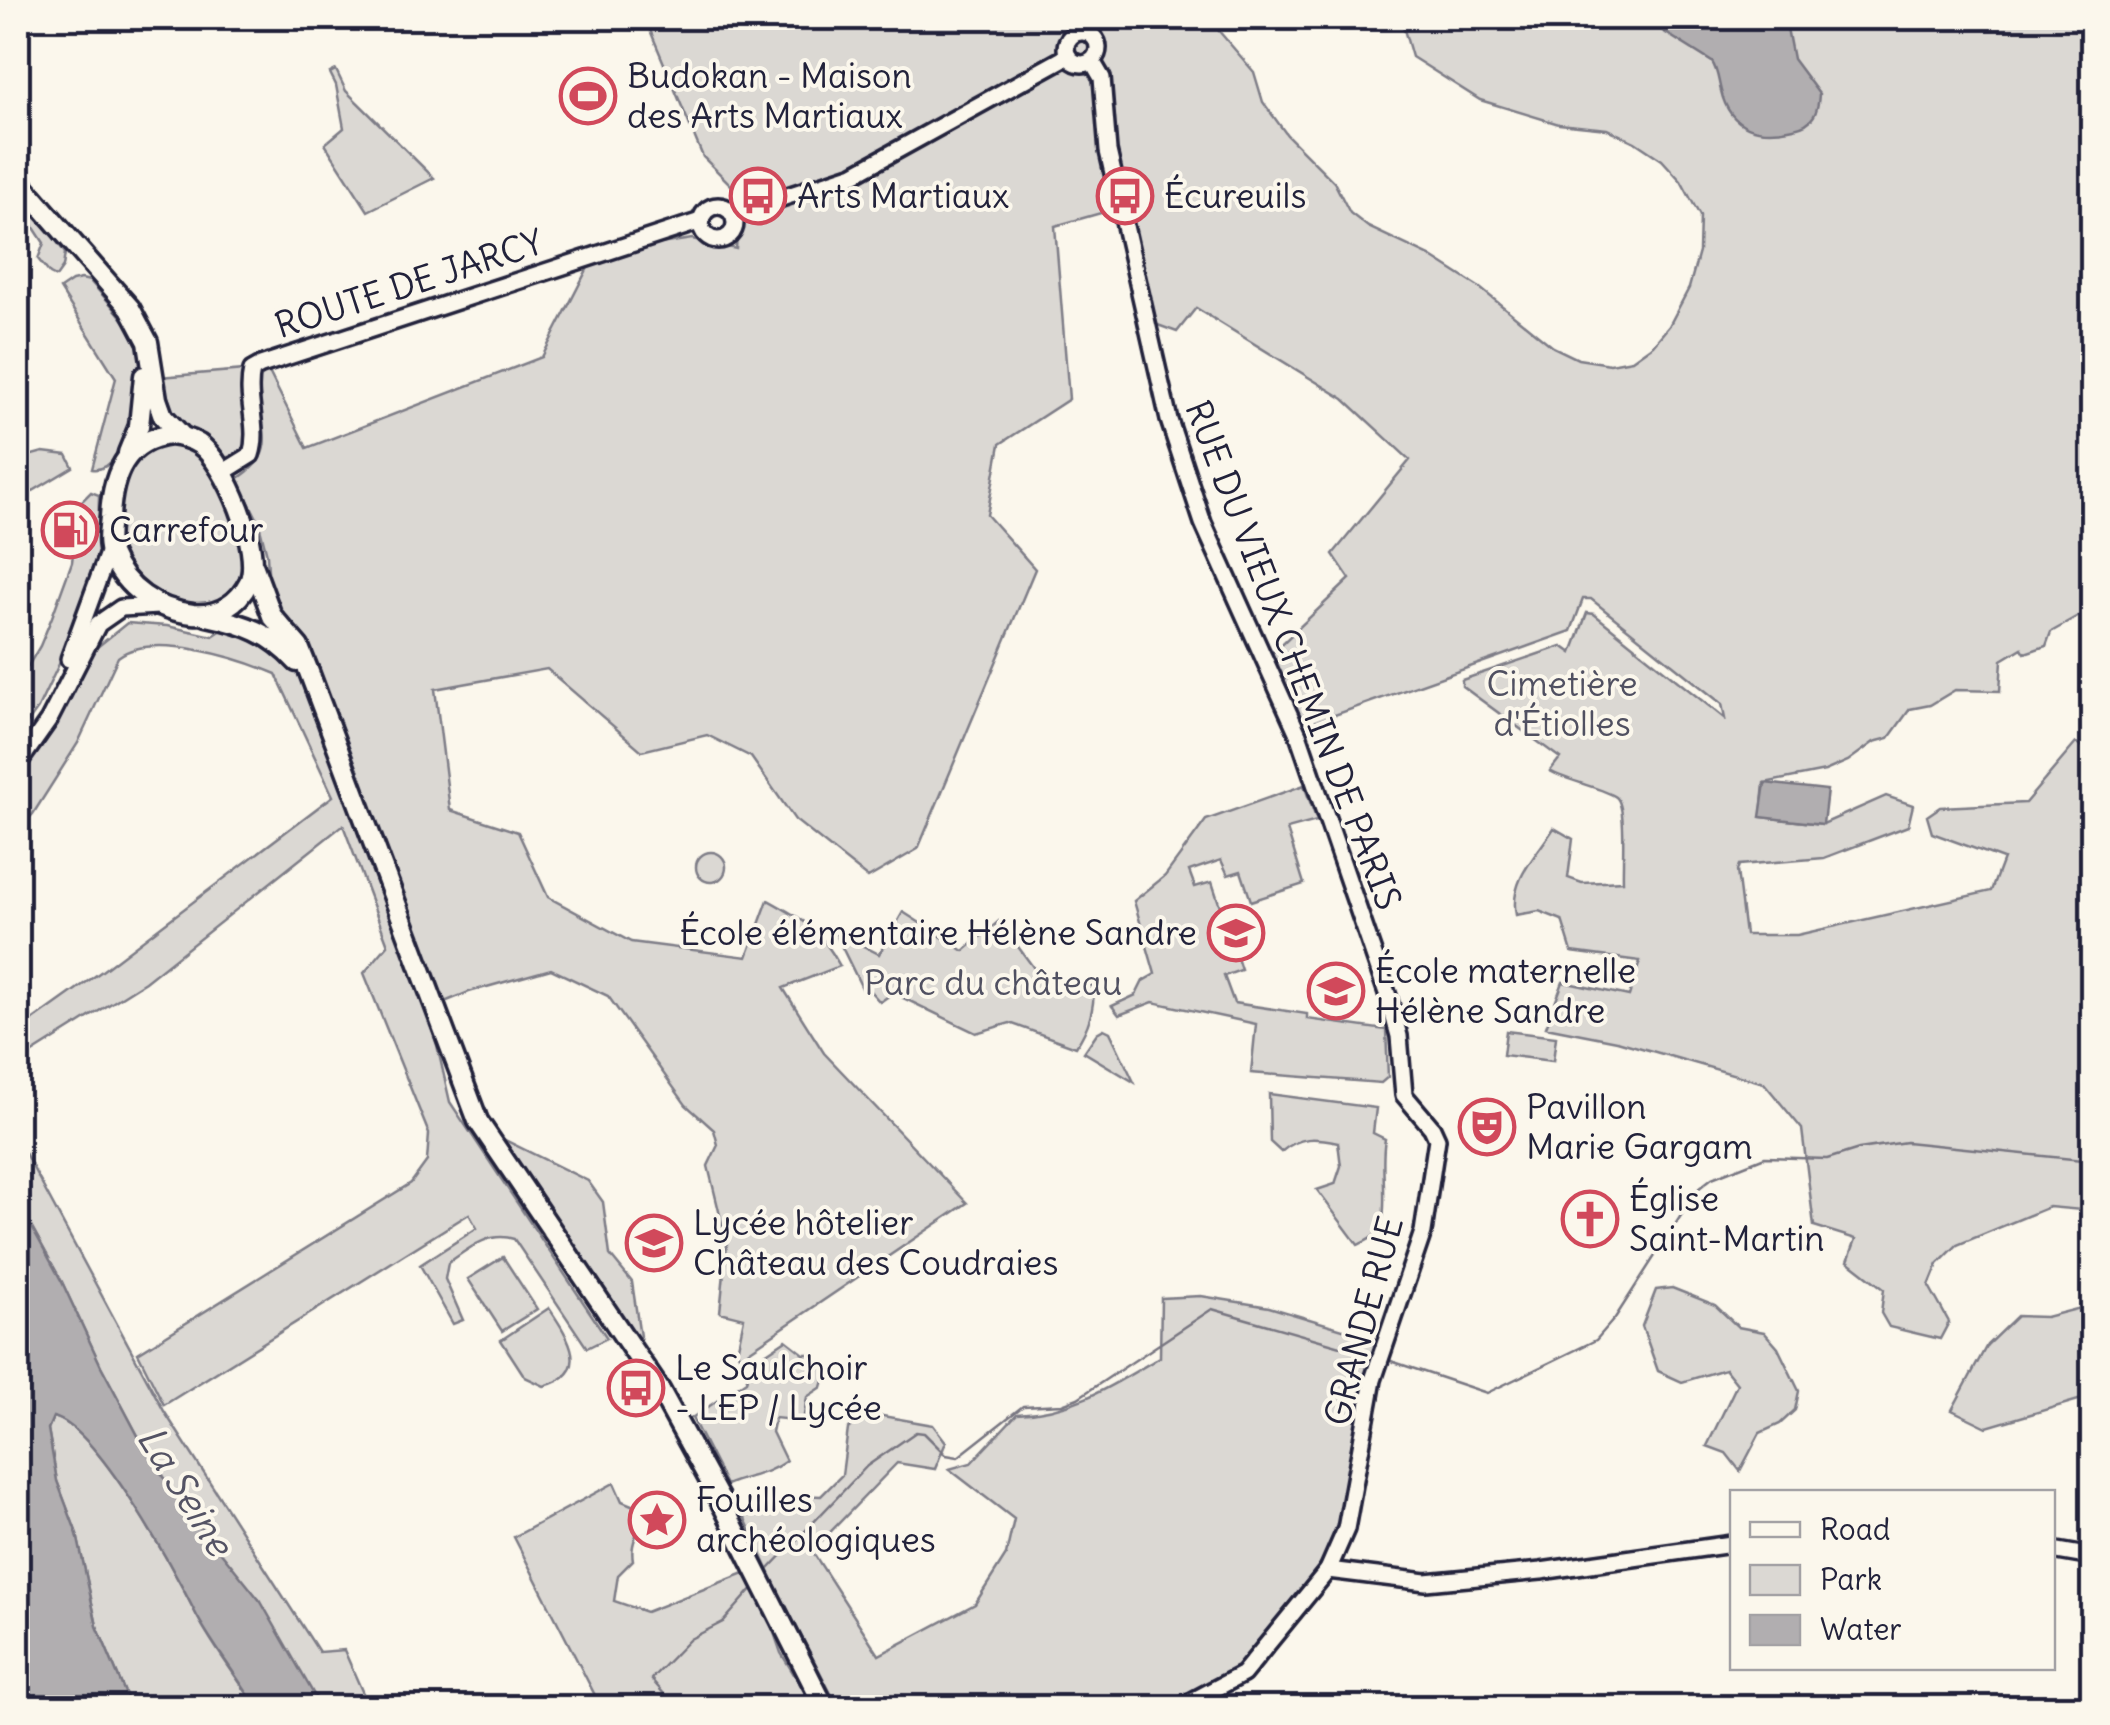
<svg xmlns="http://www.w3.org/2000/svg" width="2110" height="1725" viewBox="0 0 2110 1725" font-family="Delius,sans-serif">
<style>
.green{fill:#dbd8d3;stroke:#7e7d87;stroke-width:2.5}
.water{fill:#b1aeb0;stroke:#787681;stroke-width:2.5}
.lines{fill:none;stroke-linecap:round;stroke-linejoin:round}
.stream{stroke:#787681;stroke-width:2.5}
.secondary-casing{stroke:#22223b;stroke-width:22}
.primary-casing{stroke:#22223b;stroke-width:25}
.secondary{stroke:#fbf7ec;stroke-width:15}
.primary{stroke:#fbf7ec;stroke-width:18}
.labels{text-anchor:middle;stroke-width:8;stroke-linejoin:round;paint-order:stroke}
.poi-label{font-size:35px;fill:#22223b;stroke:#fbf7ec;text-anchor:start}
.street-label{font-size:35px;fill:#22223b;stroke:#fbf7ec}
.park-label{font-size:35px;fill:#505061;stroke:#fbf7ec}
.water-label{font-size:38px;font-style:italic;fill:#545364;stroke:#fbf7ec}
</style>
<rect width="100%" height="100%" fill="#fbf7ec"/>
<filter id="ink" filterUnits="userSpaceOnUse"><feTurbulence type="fractalNoise" baseFrequency=".01" numOctaves="2"/><feDisplacementMap in="SourceGraphic" scale="20" xChannelSelector="R" yChannelSelector="G"/><feConvolveMatrix kernelMatrix="1 2 1 2 8 2 1 2 1" color-interpolation-filters="sRGB"/></filter>
<g filter="url(#ink)">
<g class="green">
<path d="M 645,18 L 1226,18 L 1218,30 L 1254,72 L 1263,102 L 1287,135 L 1334,182 L 1350,213 L 1368,227 L 1430,256 L 1480,288 L 1553,347 L 1578,359 L 1610,364 L 1632,360 L 1653,345 L 1669,326 L 1689,288 L 1699,252 L 1700,216 L 1681,181 L 1662,160 L 1635,142 L 1607,129 L 1559,124 L 1480,100 L 1412,57 L 1403,26 L 1393,18 L 2092,18 L 2092,609 L 2051,632 L 2046,646 L 2025,653 L 2022,648 L 2002,660 L 2000,691 L 1955,690 L 1930,705 L 1910,709 L 1889,738 L 1874,742 L 1848,761 L 1825,771 L 1764,783 L 1761,817 L 1823,824 L 1886,796 L 1913,805 L 1908,826 L 1824,858 L 1739,865 L 1737,871 L 1745,935 L 1797,935 L 1991,891 L 2003,859 L 1932,833 L 1927,816 L 1940,807 L 2025,803 L 2076,743 L 2092,752 L 2092,1211 L 2049,1207 L 1957,1245 L 1938,1264 L 1929,1286 L 1949,1322 L 1940,1339 L 1889,1327 L 1881,1313 L 1884,1289 L 1848,1261 L 1856,1239 L 1814,1226 L 1802,1129 L 1764,1083 L 1617,1041 L 1546,1027 L 1563,982 L 1629,996 L 1640,961 L 1572,952 L 1562,920 L 1539,911 L 1516,915 C 1509,880 1536,856 1554,828 L 1573,839 L 1568,878 L 1582,883 L 1623,881 C 1622,864 1627,806 1616,797 C 1606,789 1567,781 1550,771 L 1560,758 L 1462,686 L 1462,680 L 1562,646 L 1572,653 L 1587,613 L 1594,614 L 1725,719 L 1722,704 L 1591,599 L 1583,599 L 1571,631 L 1301,727 L 1268,657 L 1350,579 L 1333,554 L 1410,460 L 1344,399 L 1196,308 L 1177,332 L 1155,324 L 1129,205 L 1055,226 L 1069,399 L 1000,444 L 987,515 L 1035,569 L 918,849 L 868,878 L 795,820 L 751,757 L 707,735 L 642,751 L 547,669 L 435,689 L 450,810 L 518,832 L 548,897 L 631,942 L 747,957 L 768,900 C 806,921 819,928 840,966 L 783,988 L 824,1053 L 967,1203 L 740,1357 L 737,1351 L 744,1318 L 720,1312 L 727,1244 L 708,1166 L 718,1145 L 714,1130 L 686,1105 L 608,996 L 551,969 L 469,992 L 442,1003 L 344,740 L 269,586 L 267,555 L 258,520 L 237,479 C 288,448 252,419 258,374 L 267,368 L 307,448 L 542,357 L 595,254 L 692,239 L 736,249 L 740,194 L 703,157 Z"/>
<path d="M 336,70 L 346,91 L 434,178 L 368,211 L 325,144 L 344,128 L 336,85 L 330,73 Z"/>
<path d="M 18,187 L 65,253 L 63,267 L 56,277 L 50,274 L 38,259 L 44,243 L 18,203 Z"/>
<path d="M 81,279 L 90,281 C 106,300 128,320 137,343 C 148,370 131,474 92,469 L 116,378 L 60,289 L 72,281 Z"/>
<path d="M 245,370 C 232,397 256,428 244,454 L 223,458 L 213,444 L 175,423 L 166,413 L 160,377 Z"/>
<path d="M 172,443 C 188,448 200,453 210,467 C 230,493 260,568 231,594 C 215,609 192,609 173,602 C 153,594 136,584 126,565 C 113,540 114,484 131,460 C 141,447 158,445 172,443 Z"/>
<path d="M 43,452 L 67,455 L 73,467 L 18,500 L 18,470 L 25,457 Z"/>
<path d="M 91,492 L 99,495 L 98,554 L 70,636 L 71,639 L 38,708 L 18,736 L 18,683 L 40,646 L 52,617 L 72,562 L 79,504 Z"/>
<path d="M 127,623 L 167,626 L 213,636 L 228,626 L 290,655 L 305,678 L 404,943 L 437,1045 L 450,1102 L 607,1338 L 587,1348 L 514,1239 C 488,1231 468,1249 448,1263 L 445,1279 L 463,1320 L 453,1324 L 420,1265 L 477,1228 L 469,1214 L 164,1405 L 138,1353 L 411,1183 L 427,1161 L 429,1134 L 364,973 L 388,945 L 343,825 L 145,982 L 18,1062 L 18,1031 L 102,971 L 333,796 L 276,674 C 239,658 153,631 118,657 L 78,743 L 33,814 L 18,830 L 18,778 L 46,741 L 96,648 Z"/>
<path d="M 1304,785 L 1317,821 L 1287,829 L 1304,884 L 1251,901 L 1241,871 L 1228,875 L 1221,860 L 1189,871 L 1195,887 L 1212,882 L 1241,970 L 1224,976 L 1234,1003 L 1307,1014 L 1307,1019 L 1386,1030 L 1388,1077 L 1381,1083 L 1251,1073 L 1256,1024 L 1153,1002 L 1119,1015 L 1112,1006 L 1136,995 L 1143,981 L 1155,974 L 1134,901 L 1165,876 L 1206,820 Z"/>
<circle cx="711" cy="867" r="15"/>
<path d="M 903,912 L 964,951 L 999,921 L 1036,971 L 1094,986 C 1094,1010 1089,1027 1076,1047 L 1010,1023 L 976,1033 L 893,993 L 880,1002 L 870,991 L 863,990 L 834,931 L 879,954 Z"/>
<path d="M 1104,1029 L 1110,1032 L 1134,1082 L 1084,1052 L 1097,1033 Z"/>
<path d="M 1506,1031 L 1556,1037 L 1553,1061 L 1503,1055 Z"/>
<path d="M 1269,1094 L 1376,1108 L 1373,1133 L 1385,1139 C 1380,1166 1388,1201 1382,1223 C 1379,1236 1368,1240 1358,1245 L 1317,1190 L 1335,1184 L 1341,1166 L 1338,1142 C 1314,1137 1300,1136 1281,1152 L 1270,1142 Z"/>
<path d="M 497,1136 L 588,1181 L 603,1202 L 610,1255 L 632,1282 L 642,1350 Z"/>
<path d="M 18,1140 L 164,1411 L 319,1652 L 344,1650 L 369,1707 L 321,1707 L 179,1500 L 143,1445 L 101,1366 L 62,1282 L 18,1202 Z"/>
<path d="M 503,1257 L 537,1309 L 502,1331 L 468,1279 Z"/>
<path d="M 1672,1288 L 1715,1305 L 1738,1327 L 1764,1332 L 1778,1348 L 1799,1391 L 1795,1410 L 1780,1424 L 1760,1433 L 1740,1471 L 1726,1453 L 1707,1446 L 1737,1384 L 1725,1369 L 1682,1382 L 1658,1371 L 1642,1326 L 1656,1290 Z"/>
<path d="M 1201,1296 L 1269,1307 L 1380,1340 L 1353,1437 L 1342,1523 L 1325,1557 L 1291,1603 L 1235,1670 L 1202,1695 L 1172,1707 L 838,1707 L 776,1587 L 742,1512 L 801,1495 L 821,1496 L 842,1475 L 848,1429 L 866,1413 L 933,1425 L 946,1442 L 935,1469 L 897,1463 L 812,1551 L 879,1655 L 975,1604 L 1006,1555 L 1014,1519 L 949,1469 L 971,1463 L 1017,1414 C 1073,1412 1113,1385 1160,1357 L 1161,1298 Z"/>
<path d="M 2092,1305 L 2092,1396 L 1987,1427 L 1952,1410 L 1987,1345 L 2017,1316 L 2046,1317 Z"/>
<path d="M 549,1308 C 567,1335 594,1373 544,1386 L 525,1377 L 501,1340 Z"/>
<path d="M 786,1340 L 804,1354 L 812,1354 L 827,1371 L 822,1387 L 807,1397 L 803,1421 L 775,1418 L 772,1432 L 786,1461 C 767,1475 747,1476 726,1485 L 692,1418 L 746,1381 L 753,1362 Z"/>
<path d="M 53,1417 C 97,1426 176,1574 197,1616 C 213,1647 237,1677 256,1707 L 131,1707 L 97,1626 L 77,1534 L 57,1481 L 48,1429 Z"/>
<path d="M 614,1483 L 622,1501 L 639,1508 C 644,1530 629,1539 633,1560 L 618,1575 L 614,1601 L 646,1612 L 747,1572 L 756,1580 L 781,1653 L 814,1707 L 601,1707 L 514,1537 Z"/>
</g>
<g class="water">
<path d="M 1651,18 L 1704,18 L 1719,25 L 1773,18 L 1787,28 L 1793,59 L 1819,94 C 1818,112 1814,124 1794,128 C 1760,136 1730,130 1721,91 C 1718,80 1718,71 1712,62 L 1658,28 Z"/>
<path d="M 1765,783 L 1827,790 L 1823,824 L 1760,817 Z"/>
<path d="M 18,1202 L 62,1282 L 101,1366 L 143,1445 L 179,1500 L 261,1602 L 321,1707 L 256,1707 C 238,1677 214,1647 197,1616 C 176,1574 97,1426 53,1417 L 48,1429 L 57,1481 L 77,1534 L 97,1626 L 131,1707 L 18,1707 Z"/>
</g>
<g class="lines">
<g class="stream">
<path d="M 1388,1360 L 1487,1393 L 1596,1340 L 1615,1318 L 1698,1189 L 1712,1178 L 1765,1157 L 1827,1159 L 1859,1149 L 1906,1142 L 2092,1161"/>
<path d="M 768,1570 L 867,1466 L 916,1432 L 924,1433 L 946,1455 L 958,1457 L 1023,1406 L 1062,1404 L 1078,1398 L 1212,1309 L 1372,1355"/>
<path d="M 670,1708 L 665,1695 L 651,1679 L 690,1639 L 723,1622 L 754,1587"/>
</g>
<g class="secondary-casing">
<g id="secondary">
<circle cx="1082" cy="48" r="16"/>
<path d="M 1092,61 L 1102,78 L 1108,151 L 1169,420 L 1203,523 L 1298,734 L 1388,996 L 1399,1036 L 1404,1095 L 1432,1128 L 1437,1139 L 1423,1232 L 1373,1380 L 1346,1529 L 1328,1570 L 1243,1674 L 1179,1708"/>
<circle cx="718" cy="223" r="17"/>
<path d="M 733,214 L 854,174 L 1068,56"/>
<path d="M 222,473 L 251,455 C 260,427 245,400 252,370 L 261,365 L 701,221"/>
<path d="M 69,659 L 109,550"/>
<path d="M 18,764 L 49,720 L 98,624 L 121,608 L 159,606"/>
<path d="M 2052,1550 L 2092,1557"/>
<path d="M 1328,1570 L 1426,1582 L 1541,1571 L 1732,1544"/>
</g>
</g>
<g class="primary-casing">
<g id="primary">
<path d="M 18,180 L 130,308 L 148,342 L 157,399 L 163,416 L 182,436"/>
<path d="M 170,435 C 180,436 191,439 199,444 C 226,462 263,552 249,582 C 238,604 218,616 193,614 C 157,610 125,589 111,554 C 106,544 109,528 110,517 C 112,475 125,440 170,435 Z"/>
<path d="M 128,453 L 139,426 L 144,376"/>
<path d="M 254,567 L 272,616 L 299,647 L 309,672 L 478,1121 L 660,1390 L 718,1496 L 825,1708"/>
<path d="M 207,616 C 245,624 271,633 297,662"/>
</g>
</g>
<use href="#secondary" class="secondary"/>
<use href="#primary" class="primary"/>
</g>
</g>
<defs>
<g id="stadium-ring" transform="scale(2.875)"><circle r="9.5" fill="#fbf7ec" stroke="#d1495b" stroke-width="1.5"/><path d="M0-5a6.5 5 0 1 0 0 10a6.5 5 0 1 0 0-10ZM-3.5-1.8h7v3.6h-7Z" fill="#d1495b"/></g>
<g id="bus-ring" transform="scale(2.875)"><circle r="9.5" fill="#fbf7ec" stroke="#d1495b" stroke-width="1.5"/><path d="M-5-6H5V4H4V6H2V4H-2V6H-4V4H-5ZM-3.5-4V0h7V-4ZM-3.5 1.2v1.5H-2V1.2ZM2 1.2v1.5H3.5V1.2Z" fill="#d1495b"/></g>
<g id="fuel-ring" transform="scale(2.875)"><circle r="9.5" fill="#fbf7ec" stroke="#d1495b" stroke-width="1.5"/><path d="M-5.5-6h7V0h2V4h1.3V-2.5L3-4.5l.8-.8L6-3V5H2.5V1h-1V6h-7ZM-4.2-4.7v3.2H.2V-4.7Z" fill="#d1495b"/></g>
<g id="school-ring" transform="scale(2.875)"><circle r="9.5" fill="#fbf7ec" stroke="#d1495b" stroke-width="1.5"/><path d="M0-5L7-2L0 1L-7-2ZM-4 1L0 2.5L4 1V4Q0 6-4 4Z" fill="#d1495b"/></g>
<g id="theatre-ring" transform="scale(2.875)"><circle r="9.5" fill="#fbf7ec" stroke="#d1495b" stroke-width="1.5"/><path d="M-5-5.5Q0-4 5-5.5V0Q5 5 0 6Q-5 5-5 0ZM-3.3-2.5H-1v1.5H-3.3ZM1-2.5H3.3v1.5H1ZM-2.8 1Q0 5.5 2.8 1Z" fill="#d1495b"/></g>
<g id="church-ring" transform="scale(2.875)"><circle r="9.5" fill="#fbf7ec" stroke="#d1495b" stroke-width="1.5"/><path d="M-1.2-6h2.4v3.5h3.3v2.4h-3.3V6h-2.4V-.1h-3.3v-2.4h3.3Z" fill="#d1495b"/></g>
<g id="sight-ring" transform="scale(2.875)"><circle r="9.5" fill="#fbf7ec" stroke="#d1495b" stroke-width="1.5"/><path d="M0-6L1.8-2.2L6-1.7L2.9 1.2L3.7 5.4L0 3.3L-3.7 5.4L-2.9 1.2L-6-1.7L-1.8-2.2Z" fill="#d1495b"/></g>
</defs>
<g fill-rule="evenodd">
<use href="#stadium-ring" x="588" y="96"/>
<use href="#bus-ring" x="758" y="196"/>
<use href="#bus-ring" x="1125" y="196"/>
<use href="#fuel-ring" x="70" y="530"/>
<use href="#school-ring" x="1236" y="933"/>
<use href="#school-ring" x="1336" y="991"/>
<use href="#theatre-ring" x="1487" y="1127"/>
<use href="#church-ring" x="1590" y="1219"/>
<use href="#school-ring" x="654" y="1243"/>
<use href="#bus-ring" x="636" y="1388"/>
<use href="#sight-ring" x="657" y="1520"/>
</g>
<g class="labels">
<g class="poi-label">
<text x="627" y="88">Budokan - Maison<tspan x="627" dy="40">des Arts Martiaux</tspan></text>
<text x="797" y="208">Arts Martiaux</text>
<text x="1164" y="208">Écureuils</text>
<text x="109" y="542">Carrefour</text>
<text x="1197" y="945" text-anchor="end">École élémentaire Hélène Sandre</text>
<text x="1375" y="983">École maternelle<tspan x="1375" dy="40">Hélène Sandre</tspan></text>
<text x="1526" y="1119">Pavillon<tspan x="1526" dy="40">Marie Gargam</tspan></text>
<text x="1629" y="1211">Église<tspan x="1629" dy="40">Saint-Martin</tspan></text>
<text x="693" y="1235">Lycée hôtelier<tspan x="693" dy="40">Château des Coudraies</tspan></text>
<text x="675" y="1380">Le Saulchoir<tspan x="675" dy="40">- LEP / Lycée</tspan></text>
<text x="696" y="1512">Fouilles<tspan x="696" dy="40">archéologiques</tspan></text>
</g>
<g class="street-label">
<text transform="translate(409 284) rotate(-18)" y="12">ROUTE DE JARCY</text>
<text transform="translate(1293 655) rotate(69)" y="12">RUE DU VIEUX CHEMIN DE PARIS</text>
<text transform="translate(1364 1321) rotate(-75)" y="12">GRANDE RUE</text>
</g>
<g class="park-label">
<text x="1562" y="696">Cimetière<tspan x="1562" dy="40">d'Étiolles</tspan></text>
<text x="993" y="995">Parc du château</text>
</g>
<g class="water-label">
<text transform="translate(185 1491) rotate(58)" y="13">La Seine</text>
</g>
</g>
<rect width="2110" height="1725" fill="none" stroke="#fbf7ec" stroke-width="60"/>
<rect x="30" y="30" width="2050" height="1665" fill="none" stroke="#22223b" stroke-width="4" filter="url(#ink)"/>
<rect x="1730" y="1490" width="325" height="180" fill="#fbf7ec" stroke="#a4a2a5" stroke-width="2.5"/>
<rect x="1750" y="1522" width="50" height="15" fill="#fbf7ec" stroke="#a4a2a5" stroke-width="2.5"/>
<text x="1820" y="1540" font-size="30" fill="#22223b">Road</text>
<rect x="1750" y="1565" width="50" height="30" fill="#dbd8d3" stroke="#a4a2a5" stroke-width="2.5"/>
<text x="1820" y="1590" font-size="30" fill="#22223b">Park</text>
<rect x="1750" y="1615" width="50" height="30" fill="#b1aeb0" stroke="#a4a2a5" stroke-width="2.5"/>
<text x="1820" y="1640" font-size="30" fill="#22223b">Water</text>
</svg>
